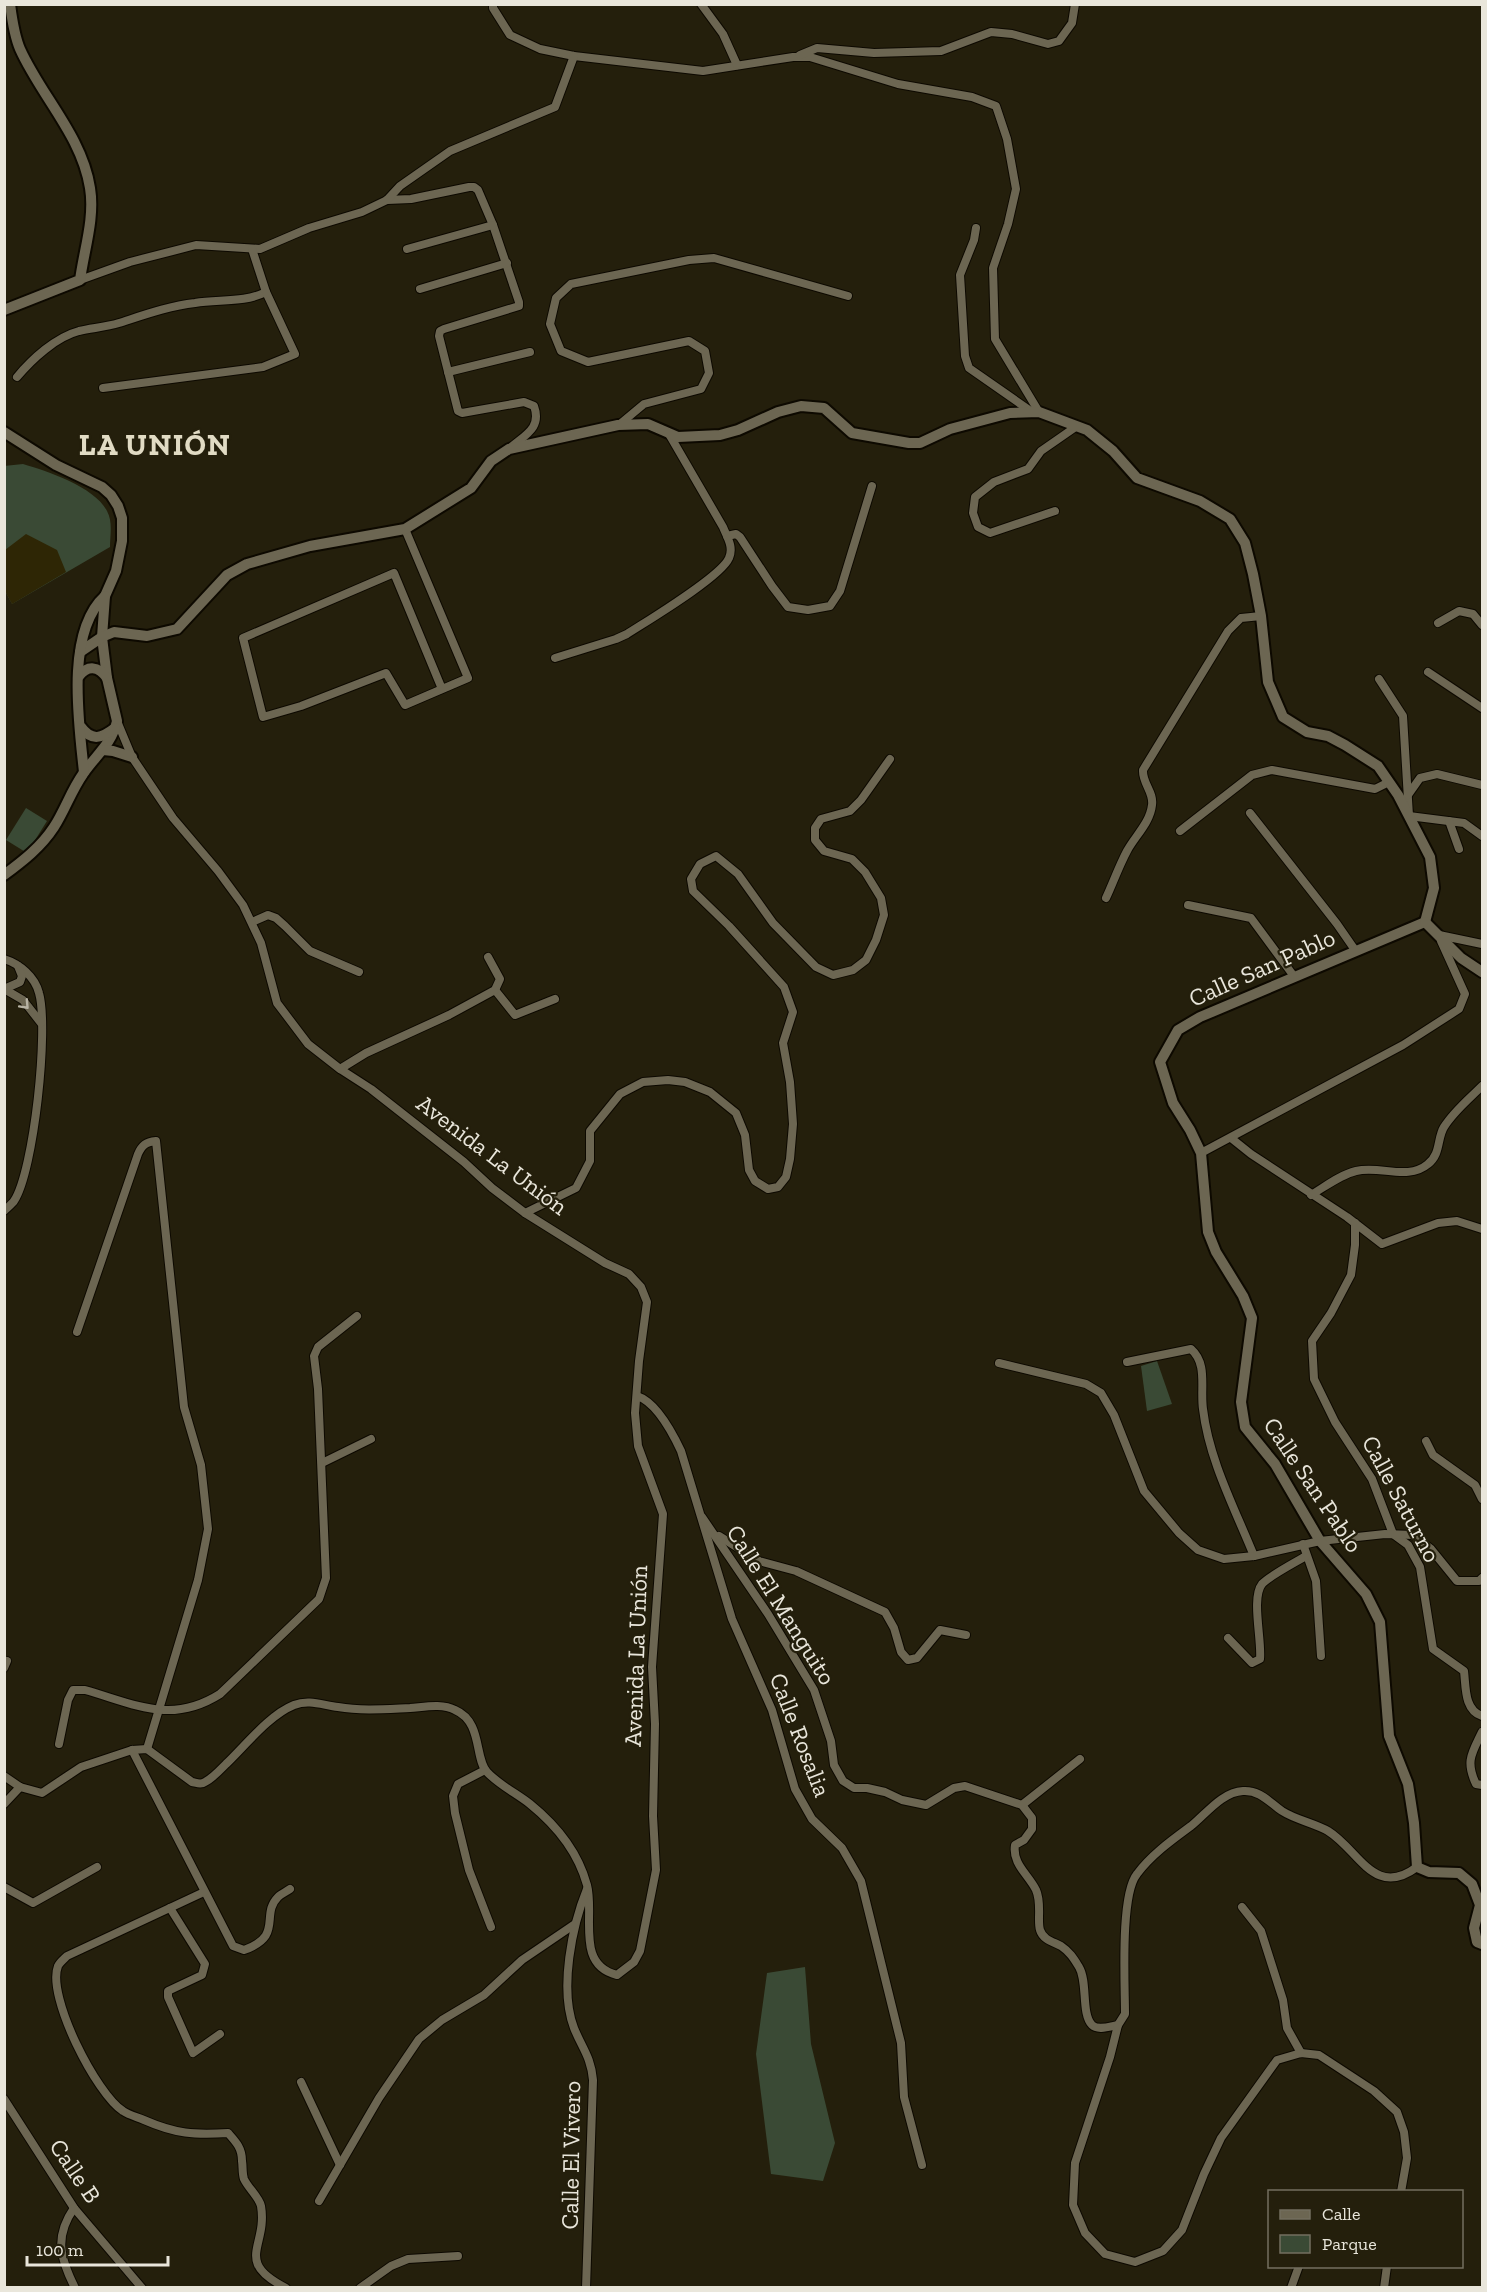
<svg xmlns="http://www.w3.org/2000/svg" width="1487" height="2292" viewBox="0 0 1487 2292" font-family="'Zilla Slab',serif">
<style>
.green{fill:#3a4a35}
.sand{fill:#2e2605}
.lines{fill:none;stroke-linecap:round;stroke-linejoin:round}
.street-casing{stroke:#0d0900;stroke-width:10}
.secondary-casing{stroke:#0d0900;stroke-width:14}
.street{stroke:#6c6652;stroke-width:8}
.secondary{stroke:#6c6652;stroke-width:10}
.oneway{stroke:#b7b3a4}
.labels{text-anchor:middle;stroke-width:4.5;stroke-linejoin:round;paint-order:stroke}
.street-label{font-size:24px;fill:#e9e6db;stroke:#241f0c}
.district-label{font-size:30px;font-weight:bold;letter-spacing:1.5px;fill:#e1dbc4;stroke:#241f0c}
</style>
<rect width="100%" height="100%" fill="#241f0c"/>
<g class="green">
<path d="M 23,464 C 47,471 95,487 107,511 C 113,522 110,535 110,547 L 12,604 L 5,591 L 4,466 Z"/>
<path d="M 26,808 L 47,821 L 27,853 L 6,840 Z"/>
<path d="M 1157,1361 L 1172,1404 L 1147,1411 L 1141,1366 Z"/>
<path d="M 805,1967 L 811,2044 L 835,2143 L 823,2181 L 771,2174 L 756,2054 L 767,1973 Z"/>
</g>
<path class="sand" d="M 26,534 L 57,550 L 66,572 L 12,604 L 5,591 L 5,550 Z"/>
<g class="lines">
<g class="street-casing">
<g id="street">
<path d="M 493,4 L 493,8 L 510,35 L 540,49 L 574,56 L 703,71 L 793,57 L 810,57 L 898,84 L 972,97 L 996,106 L 1007,139 L 1016,189 L 1008,224 L 993,268 L 995,339 L 1039,412"/>
<path d="M 701,4 L 723,34 L 737,65"/>
<path d="M 800,55 L 817,48 L 874,53 L 941,51 L 991,32 L 1012,34 L 1048,44 L 1059,41 L 1072,23 L 1075,4"/>
<path d="M 387,200 L 411,199 L 469,187 L 474,187 L 478,190 L 493,225 L 519,302 L 519,306 L 444,329 L 440,331 L 439,336 L 458,411 L 462,413 L 524,402 L 534,406 C 542,428 525,435 510,448"/>
<path d="M 976,228 L 974,240 L 960,275 L 965,356 L 969,368 L 1032,412"/>
<path d="M 407,249 L 493,225"/>
<path d="M 80,280 L 130,262 L 196,245 L 260,249 L 309,228 L 362,212 L 387,200 L 400,186 L 450,151 L 555,107 L 574,56"/>
<path d="M 420,289 L 507,263"/>
<path d="M 448,372 L 530,352"/>
<path d="M 17,377 C 32,359 56,337 79,331 C 92,328 106,327 119,323 C 144,315 169,306 195,303 C 219,299 244,303 266,292"/>
<path d="M 103,388 L 263,367 L 295,354 L 266,292 L 252,249"/>
<path d="M 620,424 L 644,404 L 701,389 L 709,373 L 705,351 L 689,341 L 588,362 L 561,351 L 550,324 L 556,298 L 571,284 L 689,260 L 714,258 L 848,296"/>
<path d="M 1055,511 L 990,533 L 978,527 L 973,513 L 975,497 L 994,482 L 1028,469 L 1041,451 L 1077,426"/>
<path d="M 405,529 L 468,678 L 405,705 L 386,673 L 301,706 L 263,717 L 243,638 L 394,573 L 442,689"/>
<path d="M 727,536 L 736,534 L 740,537 L 772,586 L 788,607 L 808,610 L 830,606 L 840,591 L 872,486"/>
<path d="M 1438,623 L 1459,611 L 1473,614 L 1482,625"/>
<path d="M 555,658 L 616,639 L 627,634 C 647,621 721,577 729,558 C 734,547 727,537 723,527 L 669,434"/>
<path d="M 1428,672 L 1482,708"/>
<path d="M 1379,679 L 1403,716 L 1409,816 L 1464,823 L 1482,836"/>
<path d="M 1408,795 L 1420,778 L 1437,774 L 1482,785"/>
<path d="M 1250,813 L 1337,924 L 1355,950"/>
<path d="M 1449,821 L 1459,849"/>
<path d="M 1180,831 L 1252,775 L 1272,770 L 1375,789 L 1389,782"/>
<path d="M 1106,898 C 1113,883 1119,866 1127,851 C 1135,836 1150,823 1152,805 C 1154,792 1142,783 1143,770 L 1228,631 L 1241,618 L 1261,616"/>
<path d="M 1188,905 L 1251,918 L 1293,975"/>
<path d="M 252,922 L 268,915 L 276,918 L 285,926 L 310,951 L 359,972"/>
<path d="M 1439,935 L 1482,944"/>
<path d="M 4,959 C 20,964 35,977 39,993 C 49,1028 34,1171 14,1201 C 12,1204 7,1208 4,1211"/>
<path d="M 4,989 L 23,1000 L 41,1023"/>
<path d="M 4,989 L 20,982 L 22,976 L 18,966"/>
<path d="M 495,990 L 515,1015 L 555,999"/>
<path d="M 340,1069 L 366,1053 L 449,1015 L 495,990 L 500,979 L 488,957"/>
<path d="M 1231,1138 L 1251,1154 L 1347,1217 L 1382,1244 L 1438,1223 L 1457,1221 L 1482,1229"/>
<path d="M 1201,1153 L 1403,1045 L 1459,1009 L 1465,994 L 1441,941"/>
<path d="M 1311,1195 C 1326,1186 1340,1175 1356,1171 C 1380,1165 1408,1181 1428,1164 C 1441,1154 1437,1138 1444,1127 C 1454,1111 1469,1099 1482,1086"/>
<path d="M 525,1213 L 576,1188 L 590,1161 L 590,1131 L 620,1094 L 643,1082 L 668,1080 L 685,1082 L 710,1092 L 736,1113 L 745,1135 L 749,1170 L 755,1181 L 768,1189 L 778,1187 L 786,1177 L 790,1159 L 793,1124 L 790,1082 L 783,1043 L 793,1012 L 784,987 L 729,926 L 693,891 L 691,879 L 700,864 L 716,856 L 738,874 L 773,923 L 816,967 L 833,975 L 853,970 L 866,960 L 876,940 L 884,915 L 881,898 L 865,872 L 852,859 L 824,851 L 815,840 L 815,828 L 821,819 L 850,811 L 861,800 L 890,759"/>
<path d="M 1355,1223 L 1355,1245 L 1351,1275 L 1331,1313 L 1312,1341 L 1314,1379 L 1335,1422 L 1372,1479 L 1393,1534 L 1408,1545 L 1420,1567 L 1433,1649 L 1464,1671 C 1466,1687 1464,1710 1482,1716"/>
<path d="M 77,1332 L 138,1154 C 142,1145 146,1142 156,1141 L 184,1407 L 201,1465 L 208,1529 L 198,1580 L 147,1749"/>
<path d="M 1127,1362 L 1191,1349 C 1208,1364 1200,1388 1203,1409 C 1209,1460 1235,1509 1254,1556"/>
<path d="M 999,1363 L 1086,1384 L 1101,1393 L 1114,1415 L 1144,1491 L 1179,1533 L 1198,1550 L 1224,1559 L 1254,1556 L 1320,1541 L 1385,1534 L 1413,1535 L 1431,1549 L 1457,1581 L 1479,1581 L 1482,1578"/>
<path d="M 637,1396 C 656,1402 673,1434 681,1451 L 732,1619 L 772,1710 L 795,1789 L 812,1819 L 842,1848 L 861,1881 L 901,2043 L 904,2097 L 922,2165"/>
<path d="M 1426,1441 L 1433,1455 L 1475,1485 L 1482,1499"/>
<path d="M 322,1463 L 371,1439"/>
<path d="M 702,1517 L 768,1614 L 814,1690 L 831,1741 L 834,1765 L 843,1781 L 854,1788 L 867,1788 L 885,1792 L 902,1800 L 926,1805 L 954,1788 L 965,1786 L 1022,1805 L 1032,1818 L 1032,1829 L 1024,1840 L 1015,1845 C 1012,1864 1028,1874 1036,1890 C 1042,1903 1037,1921 1040,1930 C 1043,1940 1054,1942 1061,1946 C 1070,1952 1074,1959 1079,1967 C 1088,1982 1081,2014 1092,2025 C 1098,2031 1111,2026 1118,2025 L 1125,2014 C 1125,1984 1120,1895 1137,1874 C 1151,1855 1172,1840 1191,1826 C 1206,1814 1222,1792 1243,1791 C 1260,1790 1269,1802 1282,1811 C 1296,1820 1314,1823 1328,1831 C 1359,1850 1374,1899 1417,1867"/>
<path d="M 719,1536 L 759,1561 L 796,1571 L 885,1612 L 894,1628 L 901,1652 L 908,1660 L 917,1658 L 940,1630 L 966,1635"/>
<path d="M 1303,1544 L 1316,1581 L 1321,1656"/>
<path d="M 1228,1638 L 1252,1663 L 1260,1659 C 1262,1640 1251,1598 1262,1584 C 1269,1576 1296,1562 1306,1556"/>
<path d="M 4,1668 L 7,1661"/>
<path d="M 1482,1732 C 1472,1753 1465,1761 1476,1784 L 1482,1785"/>
<path d="M 59,1744 L 68,1700 L 73,1690 L 85,1690 C 135,1704 171,1725 220,1694 L 319,1599 L 326,1578 L 318,1389 L 314,1356 L 318,1347 L 357,1316"/>
<path d="M 132,1750 L 233,1946 L 244,1950 C 284,1936 260,1915 278,1897 C 281,1894 286,1892 290,1889"/>
<path d="M 485,1770 L 458,1784 L 453,1796 L 455,1813 L 469,1870 L 491,1927"/>
<path d="M 4,1776 L 20,1787 L 42,1793 L 81,1767 L 132,1750 L 147,1749 L 192,1782 C 197,1783 201,1785 205,1782 C 213,1778 220,1770 226,1764 C 245,1746 269,1715 294,1705 C 309,1699 322,1705 338,1707 C 362,1711 386,1709 410,1708 C 424,1707 442,1703 455,1710 C 483,1722 474,1758 487,1772 C 499,1785 516,1793 530,1804 C 556,1825 578,1852 587,1885 C 595,1915 575,1965 617,1975 L 634,1962 L 640,1951 L 656,1870 L 653,1816 L 655,1724 L 652,1667 L 663,1514 L 638,1446 L 635,1413 L 639,1361 L 647,1302 L 641,1287 L 629,1274 L 605,1263 L 525,1213 L 492,1188 L 464,1162 L 371,1089 L 340,1069 L 308,1044 L 277,1003 L 261,943 L 243,905 L 218,871 L 173,818 L 132,757 L 117,721"/>
<path d="M 4,1804 L 20,1787"/>
<path d="M 1022,1805 L 1080,1759"/>
<path d="M 4,1887 L 33,1903 L 97,1867"/>
<path d="M 204,1892 L 67,1956 C 64,1959 60,1962 58,1966 C 46,1996 97,2095 123,2111 C 129,2115 137,2117 144,2120 C 176,2134 194,2135 228,2133 C 236,2142 242,2148 242,2161 C 243,2167 242,2173 244,2179 C 248,2188 259,2197 261,2206 C 268,2247 233,2261 286,2288"/>
<path d="M 1242,1907 L 1261,1931 L 1283,2000 L 1287,2028 L 1301,2053"/>
<path d="M 170,1908 L 205,1964 L 202,1975 L 168,1991 L 168,1997 L 193,2053 L 220,2034"/>
<path d="M 1118,2025 L 1110,2057 L 1075,2163 L 1073,2205 L 1085,2233 L 1105,2254 L 1135,2262 L 1163,2251 L 1182,2230 L 1204,2174 L 1221,2138 L 1277,2060 L 1301,2053 L 1319,2055 L 1374,2091 L 1397,2112 L 1404,2132 L 1407,2158 L 1401,2192"/>
<path d="M 301,2082 L 340,2165"/>
<path d="M 4,2099 L 74,2208 L 142,2288"/>
<path d="M 319,2201 L 379,2098 L 419,2039 L 442,2020 L 484,1995 L 522,1960 L 575,1924"/>
<path d="M 74,2208 C 54,2237 60,2258 75,2288"/>
<path d="M 360,2288 L 391,2266 L 408,2259 L 458,2256"/>
<path d="M 586,2288 L 593,2080 C 591,2057 582,2048 574,2028 C 559,1989 572,1926 587,1889"/>
<path d="M 1291,2288 L 1299,2266"/>
<path d="M 1384,2288 L 1387,2266"/>
</g>
</g>
<g class="secondary-casing">
<g id="secondary">
<path d="M 4,310 L 80,280 C 84,250 95,218 90,188 C 82,136 41,96 20,49 C 14,35 12,19 10,4"/>
<path d="M 4,432 L 56,465 L 102,487 L 111,495 L 118,506 L 122,518 L 122,541 L 116,571 L 105,596 L 102,637 L 107,678 L 117,721 C 112,744 95,756 83,774 C 71,791 65,810 54,827 C 41,847 23,861 4,875"/>
<path d="M 80,652 L 102,637 L 114,632 L 147,636 L 177,629 L 227,575 L 247,564 L 310,546 L 405,529 L 471,488 L 491,461 L 509,449 L 618,425 L 648,424 L 678,437 L 720,435 L 738,430 L 778,412 L 801,406 L 824,408 L 852,433 L 909,443 L 920,443 L 950,429 L 1010,413 L 1039,412 L 1087,430 L 1113,451 L 1137,478 L 1200,501 L 1230,519 L 1245,543 L 1253,574 L 1261,616 L 1268,682 L 1283,717 L 1307,732 L 1328,736 L 1345,745 L 1378,766 L 1398,795 L 1430,857 L 1434,888 L 1425,922"/>
<path d="M 79,676 C 88,665 98,666 107,678"/>
<path d="M 81,727 C 92,742 102,738 115,728"/>
<path d="M 103,750 L 113,751 L 132,757"/>
<path d="M 84,772 C 79,724 65,632 105,596"/>
<path d="M 1425,922 L 1200,1017 L 1178,1030 L 1160,1062 L 1173,1103 L 1190,1130 L 1201,1153 L 1208,1232 L 1216,1252 L 1243,1296 L 1252,1318 L 1241,1402 L 1245,1427 L 1275,1464 L 1320,1541 L 1366,1594 L 1380,1622 L 1389,1736 L 1408,1784 L 1414,1823 L 1417,1867 L 1429,1872 L 1459,1873 L 1472,1884 L 1480,1905 L 1474,1928 L 1477,1942 L 1482,1944"/>
<path d="M 1425,922 L 1461,958 L 1482,972"/>
</g>
</g>
<use href="#street" class="street"/>
<use href="#secondary" class="secondary"/>
</g>
<defs><path id="oneway-chevron" d="M-2-3.5L2.5 0L-2 3.5" fill="none" stroke-width="1.6" stroke-linecap="round" stroke-linejoin="round" transform="scale(1.5)"/></defs>
<use class="oneway" href="#oneway-chevron" transform="translate(25 1005) rotate(47)"/>
<g class="labels">
<g class="street-label">
<text transform="translate(1262 968) rotate(-24)" y="8">Calle San Pablo</text>
<text transform="translate(492 1155) rotate(37)" y="8">Avenida La Unión</text>
<text transform="translate(1313 1485) rotate(56)" y="8">Calle San Pablo</text>
<text transform="translate(1401 1499) rotate(62)" y="8">Calle Saturno</text>
<text transform="translate(781 1605) rotate(58)" y="8">Calle El Manguito</text>
<text transform="translate(636 1656) rotate(-88)" y="8">Avenida La Unión</text>
<text transform="translate(800 1735) rotate(69)" y="8">Calle Rosalia</text>
<text transform="translate(571 2155) rotate(-89)" y="8">Calle El Vivero</text>
<text transform="translate(75 2171) rotate(56)" y="8">Calle B</text>
</g>
<g class="district-label">
<text x="155" y="455">LA UNIÓN</text>
</g>
</g>
<rect width="1487" height="2292" fill="none" stroke="#e9e6db" stroke-width="12"/>
<rect x="1268" y="2190" width="195" height="78" fill="#241f0c" stroke="#736f5f" stroke-width="1.5"/>
<rect x="1280" y="2210" width="30" height="9" fill="#6c6652" stroke="#736f5f" stroke-width="1.5"/>
<text x="1322" y="2220" font-size="18" fill="#e9e6db">Calle</text>
<rect x="1280" y="2235" width="30" height="18" fill="#3a4a35" stroke="#736f5f" stroke-width="1.5"/>
<text x="1322" y="2250" font-size="18" fill="#e9e6db">Parque</text>
<path d="M27 2256v9h141v-9" fill="none" stroke="#e9e6db" stroke-width="3"/>
<text x="36" y="2256" font-size="18" fill="#e9e6db" stroke="#241f0c" stroke-width="4.5" paint-order="stroke">100 m</text>
</svg>
